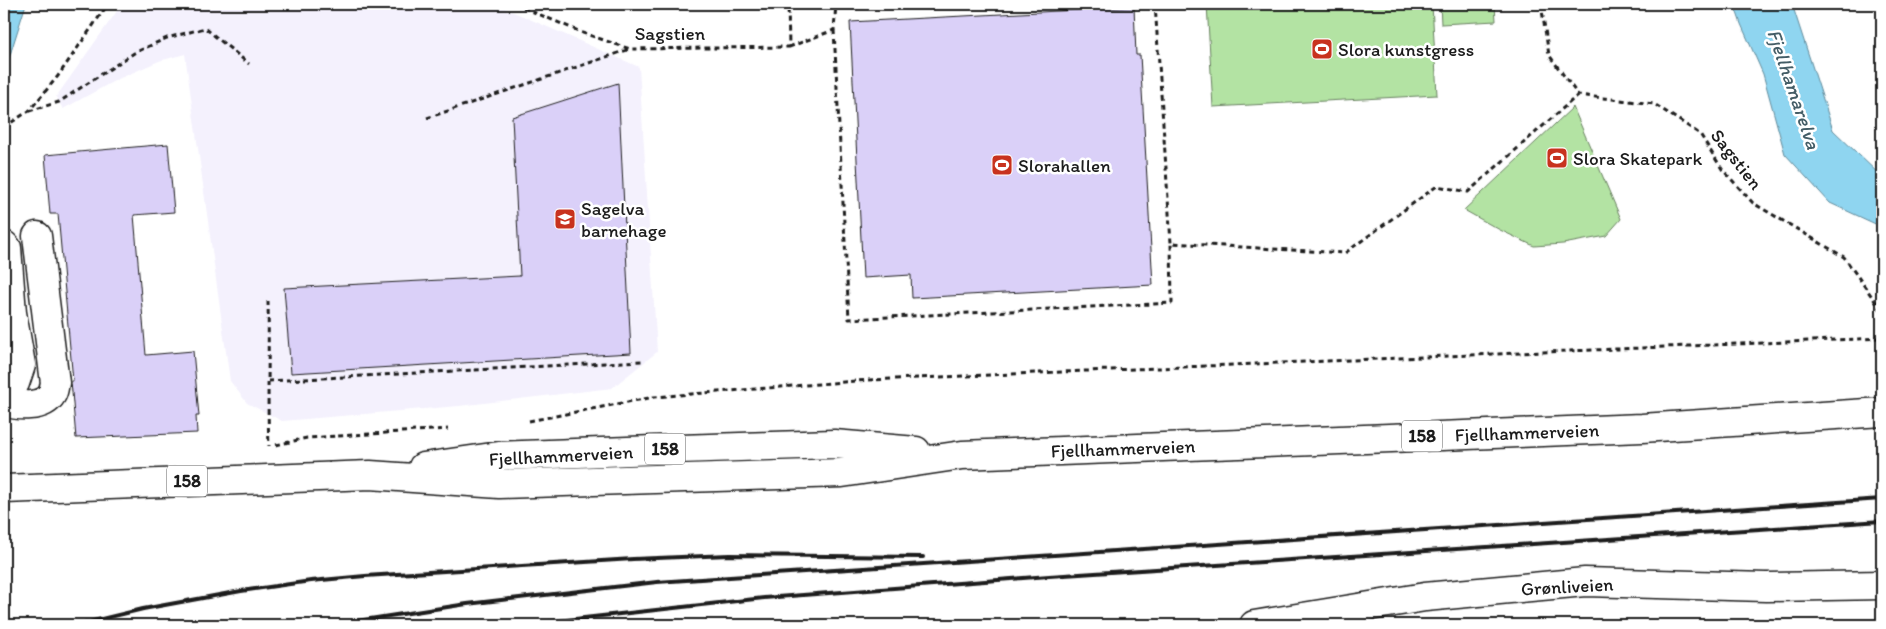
<svg xmlns="http://www.w3.org/2000/svg" width="1886" height="629" viewBox="0 0 1886 629" font-family="Itim,sans-serif">
<style>
.built{fill:#f4f1fd}
.green{fill:#b3e3a3;stroke:#688060}
.water{fill:#8fd5f0;stroke:#618b9b}
.building{fill:#dad0f8;stroke:#1c1c1c}
.lines{fill:none;stroke-linecap:round;stroke-linejoin:round}
.minor-casing{stroke:#1c1c1c;stroke-width:31}
.major-casing{stroke:#1c1c1c;stroke-width:31}
.path{stroke:#1c1c1c;stroke-width:3;stroke-dasharray:5 4;stroke-linecap:butt}
.minor{stroke:#fff;stroke-width:28}
.major{stroke:#fff;stroke-width:28}
.rail{stroke:#1c1c1c;stroke-width:4}
.labels{text-anchor:middle;stroke-width:5;stroke-linejoin:round;paint-order:stroke}
.shield{fill:#fff;stroke:#606060;stroke-width:1}
.shield-label{font-size:18px;font-weight:bold;fill:#1c1c1c}
.street-label{font-size:19px;fill:#1c1c1c;stroke:#fff}
.poi-label{font-size:19px;fill:#1c1c1c;stroke:#fff;text-anchor:start}
.water-label{font-size:20px;font-style:italic;fill:#445d66;stroke:#fff}
</style>
<rect width="100%" height="100%" fill="#fff"/>
<filter id="ink" filterUnits="userSpaceOnUse"><feTurbulence type="fractalNoise" baseFrequency=".02" numOctaves="2"/><feDisplacementMap in="SourceGraphic" scale="10" xChannelSelector="R" yChannelSelector="G"/><feConvolveMatrix kernelMatrix="1 2 1 2 8 2 1 2 1" color-interpolation-filters="sRGB"/></filter>
<g filter="url(#ink)">
<path class="built" d="M 122,4 L 495,4 L 639,67 L 657,352 L 612,388 L 459,406 L 282,421 L 247,403 L 230,381 L 185,54 L 159,61 L 116,80 L 63,109 L 56,97 Z"/>
<g class="green">
<path d="M 1207,4 L 1432,4 L 1437,95 L 1213,107 Z"/>
<path d="M 1440,4 L 1495,4 L 1496,21 L 1441,24 Z"/>
<path d="M 1573,107 L 1621,219 L 1606,236 L 1563,244 L 1534,246 L 1500,230 L 1464,210 Z"/>
</g>
<g class="water">
<path d="M 4,4 L 26,4 L 9,58 L 4,64 Z"/>
<path d="M 1734,4 L 1792,4 L 1833,130 L 1882,177 L 1882,227 L 1830,203 L 1785,154 L 1763,74 L 1741,24 Z"/>
</g>
<g class="building">
<path d="M 1134,7 L 1136,55 L 1140,55 L 1153,285 L 912,298 L 911,275 L 863,278 L 850,22 Z"/>
<path d="M 618,83 L 631,353 L 291,373 L 284,288 L 520,276 L 512,117 Z"/>
<path d="M 168,144 L 174,212 L 134,215 L 146,355 L 193,351 L 199,416 L 196,416 L 197,433 L 76,438 L 71,381 L 73,381 L 58,214 L 50,214 L 45,155 Z"/>
</g>
<g class="lines">
<g class="minor-casing">
<g id="minor">
<path d="M 4,245 L 7,248 L 12,313 L 21,365 L 15,383 L 4,392"/>
<path d="M 4,402 C 17,406 43,409 52,394 C 54,391 54,386 55,383 L 37,236"/>
<path d="M 1254,625 L 1425,597 L 1585,582 L 1766,587 L 1882,585"/>
</g>
</g>
<g class="major-casing">
<g id="major">
<path d="M 423,467 L 499,456 L 680,449 L 834,444 L 916,451"/>
<path d="M 4,489 L 370,475 L 499,484 L 842,473 L 962,455 L 1642,428 L 1882,412"/>
</g>
</g>
<g class="path">
<path d="M 515,4 L 583,33 L 630,49 L 789,47 L 788,4"/>
<path d="M 1155,4 L 1171,243 L 1345,253 L 1437,186 L 1468,192 L 1578,95"/>
<path d="M 1541,4 L 1549,55 L 1578,95 L 1654,104 L 1700,134 L 1722,169 L 1753,203 L 1844,257 L 1882,311"/>
<path d="M 834,30 L 849,319 L 1172,303 L 1171,243"/>
<path d="M 789,47 L 834,30 L 836,4"/>
<path d="M 29,111 L 59,102 L 134,53 L 167,38 L 205,28 L 249,64"/>
<path d="M 427,118 L 630,49"/>
<path d="M 4,127 L 29,111 L 58,76 L 108,4"/>
<path d="M 268,301 C 269,350 267,398 269,446"/>
<path d="M 268,381 L 642,361"/>
<path d="M 529,421 L 654,397 L 869,380 L 1882,338"/>
<path d="M 276,445 L 307,438 L 448,429"/>
</g>
<use href="#minor" class="minor"/>
<use href="#major" class="major"/>
<g class="rail">
<path d="M 77,625 L 143,609 L 241,591 L 311,581 L 365,576 L 633,559 L 729,555 L 923,557"/>
<path d="M 331,625 L 467,604 L 657,582 L 1882,499"/>
<path d="M 521,625 L 764,598 L 1049,576 L 1882,521"/>
</g>
</g>
</g>
<defs>
<g id="stadium-square" transform="scale(1.125)"><rect x="-9" y="-9" width="18" height="18" rx="4" fill="#c8321e" stroke="#fff"/><path d="M0-5a6.5 5 0 1 0 0 10a6.5 5 0 1 0 0-10ZM-3.5-1.8h7v3.6h-7Z" fill="#fff"/></g>
<g id="school-square" transform="scale(1.125)"><rect x="-9" y="-9" width="18" height="18" rx="4" fill="#c8321e" stroke="#fff"/><path d="M0-5L7-2L0 1L-7-2ZM-4 1L0 2.5L4 1V4Q0 6-4 4Z" fill="#fff"/></g>
</defs>
<g fill-rule="evenodd">
<use href="#stadium-square" x="1322" y="49"/>
<use href="#stadium-square" x="1557" y="158"/>
<use href="#stadium-square" x="1002" y="165"/>
<use href="#school-square" x="565" y="219"/>
</g>
<g class="labels">
<g class="shield">
<rect x="1402" y="420.5" width="40" height="31" rx="4"/>
<rect x="645" y="433.5" width="40" height="31" rx="4"/>
<rect x="167" y="465.5" width="40" height="31" rx="4"/>
</g>
<g class="shield-label">
<text x="1422" y="442">158</text>
<text x="665" y="455">158</text>
<text x="187" y="487">158</text>
</g>
<g class="street-label">
<text x="670" y="40">Sagstien</text>
<text transform="translate(1737 159) rotate(52)" y="7">Sagstien</text>
<text transform="translate(1527 432) rotate(-2)" y="7">Fjellhammerveien</text>
<text transform="translate(1123 448) rotate(-2)" y="7">Fjellhammerveien</text>
<text transform="translate(561 455) rotate(-3)" y="7">Fjellhammerveien</text>
<text transform="translate(1567 586) rotate(-3)" y="7">Grønliveien</text>
</g>
<g class="poi-label">
<text x="1338" y="56">Slora kunstgress</text>
<text x="1573" y="165">Slora Skatepark</text>
<text x="1018" y="172">Slorahallen</text>
<text x="581" y="215">Sagelva<tspan x="581" dy="22">barnehage</tspan></text>
</g>
<g class="water-label">
<text transform="translate(1794 89) rotate(71)" y="7">Fjellhamarelva</text>
</g>
</g>
<rect width="1886" height="629" fill="none" stroke="#fff" stroke-width="20"/>
<rect x="10" y="10" width="1866" height="609" fill="none" stroke="#1c1c1c" stroke-width="2" filter="url(#ink)"/>
</svg>
